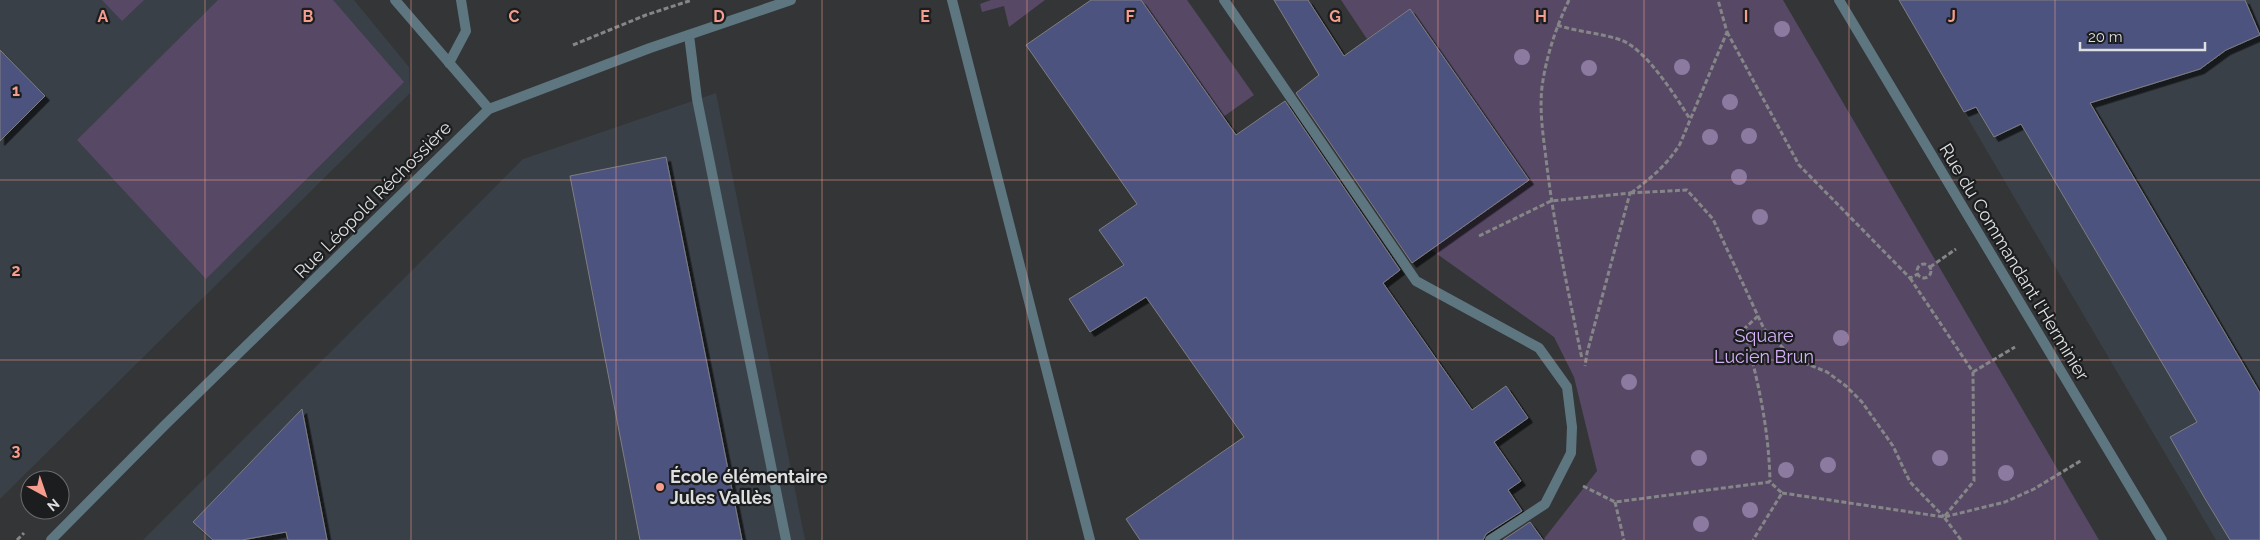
<svg xmlns="http://www.w3.org/2000/svg" width="2260" height="540" viewBox="0 0 2260 540" font-family="Raleway,sans-serif">
<style>
.built{fill:#3a4047}
.green{fill:#574965}
.building{fill:#4e527f;stroke:#7e7e81;filter:url(#shadow)}
.lines{fill:none;stroke-linecap:round;stroke-linejoin:round}
.path{stroke:#858688;stroke-width:3;stroke-dasharray:5 2.5;stroke-linecap:butt}
.service{stroke:#5d7680;stroke-width:10}
.minor{stroke:#5d7680;stroke-width:10}
.tree{fill:#8c7aa1}
.grid{fill:none;stroke:#f59d8f;stroke-width:1;stroke-opacity:0.55}
.poi-dot{fill:#f59d8f;stroke:#1c1d1e;stroke-width:2}
.labels{text-anchor:middle;stroke-width:4.5;stroke-linejoin:round;paint-order:stroke}
.street-label{font-size:18px;fill:#dedfe0;stroke:#1c1d1e}
.park-label{font-size:18px;fill:#d5b2f8;stroke:#1c1d1e}
.poi-label{font-size:18px;font-weight:bold;fill:#dedfe0;stroke:#1c1d1e;text-anchor:start}
.grid-label{font-size:16px;text-anchor:middle;font-weight:bold;fill:#f59d8f;stroke:#1c1d1e;stroke-width:4.5;stroke-linejoin:round;paint-order:stroke}
</style>
<defs>
<filter id="shadow"><feDropShadow dx="4.5" dy="4.5" stdDeviation="0" flood-color="#0009"/></filter>
</defs>
<rect width="100%" height="100%" fill="#333537"/>
<g class="built">
<path d="M 0,0 L 354,0 L 409,67 L 410,93 L 0,499 Z"/>
<path d="M 2211,0 L 2260,0 L 2260,540 L 2216,540 L 1964,112 Z"/>
<path d="M 716,93 L 805,540 L 143,540 L 523,159 Z"/>
</g>
<g class="green">
<path d="M 102,0 L 144,0 L 122,21 Z"/>
<path d="M 218,0 L 333,0 L 404,82 L 206,279 L 77,140 Z"/>
<path d="M 991,0 L 1045,0 L 1009,27 L 1004,6 L 982,12 L 980,4 Z"/>
<path d="M 1141,0 L 1187,0 L 1254,95 L 1223,117 Z"/>
<path d="M 1341,0 L 1783,0 L 2099,540 L 1543,540 L 1597,471 L 1574,377 L 1554,337 L 1430,249 L 1529,179 L 1410,9 L 1367,39 Z"/>
</g>
<g class="building">
<path d="M 1091,0 L 1141,0 L 1236,135 L 1285,101 L 1400,270 L 1383,283 L 1472,410 L 1506,386 L 1528,418 L 1494,442 L 1521,481 L 1508,490 L 1522,511 L 1486,534 L 1483,540 L 1140,540 L 1126,519 L 1244,437 L 1146,297 L 1090,332 L 1069,299 L 1124,265 L 1099,230 L 1137,204 L 1026,45 Z"/>
<path d="M 1274,0 L 1308,0 L 1344,56 L 1410,9 L 1529,180 L 1412,263 L 1296,93 L 1319,75 Z"/>
<path d="M 1899,0 L 2245,0 L 2260,35 L 2226,50 L 2200,69 L 2090,103 L 2260,393 L 2260,540 L 2230,540 L 2204,497 L 2170,437 L 2197,422 L 2021,124 L 1994,137 L 1976,107 L 1964,112 Z"/>
<path d="M 0,50 L 45,96 L 0,141 Z"/>
<path d="M 666,157 L 742,540 L 640,540 L 570,176 Z"/>
<path d="M 302,409 L 327,540 L 288,540 L 286,532 L 242,540 L 213,540 L 193,522 Z"/>
<path d="M 1530,522 L 1543,540 L 1503,540 Z"/>
</g>
<g class="lines">
<g class="path">
<path d="M 1569,0 C 1556,27 1546,57 1542,87 C 1539,114 1544,140 1547,167 C 1555,231 1569,295 1582,359"/>
<path d="M 1557,25 C 1578,32 1600,33 1621,40 C 1646,49 1676,97 1690,119"/>
<path d="M 1727,32 L 1799,165 L 1910,278 L 1918,274"/>
<path d="M 573,45 L 646,15 L 692,0"/>
<path d="M 1630,193 L 1687,190 L 1713,219 L 1764,329 L 1788,353 L 1807,364 L 1827,372 L 1846,386 L 1862,402 L 1893,446 L 1910,482 L 1944,517"/>
<path d="M 1631,193 C 1651,178 1667,165 1680,144 L 1727,32 L 1718,0"/>
<path d="M 1479,236 L 1551,201 L 1630,193 L 1587,353 L 1585,366"/>
<circle cx="1924" cy="271" r="7"/>
<path d="M 1930,267 L 1956,249"/>
<path d="M 1910,278 L 1973,372 L 1974,481 L 1944,517 L 1961,540"/>
<path d="M 1758,316 L 1744,329 C 1758,380 1769,429 1770,482"/>
<path d="M 1973,372 L 2015,347"/>
<path d="M 1583,486 L 1615,502 L 1770,482 L 1782,493 L 1753,540"/>
<path d="M 1782,493 L 1944,517 L 2005,502 L 2034,489 L 2082,460"/>
<path d="M 1615,502 L 1624,540"/>
<path d="M 17,540 L 24,533"/>
</g>
<g class="service">
<path d="M 952,0 L 1090,540"/>
<path d="M 1224,0 L 1416,281 L 1539,348 L 1567,387 L 1572,427 L 1571,453 L 1545,504 L 1490,540"/>
<path d="M 689,35 L 697,99 L 786,540"/>
</g>
<g class="minor">
<path d="M 395,0 L 489,109"/>
<path d="M 1839,0 L 2162,540"/>
<path d="M 449,63 L 466,31 L 461,0"/>
<path d="M 51,540 L 166,424 L 489,109 L 650,48 L 791,0"/>
</g>
</g>
<g class="tree">
<circle cx="1782" cy="29" r="8"/>
<circle cx="1522" cy="57" r="8"/>
<circle cx="1682" cy="67" r="8"/>
<circle cx="1589" cy="68" r="8"/>
<circle cx="1730" cy="102" r="8"/>
<circle cx="1749" cy="136" r="8"/>
<circle cx="1710" cy="137" r="8"/>
<circle cx="1739" cy="177" r="8"/>
<circle cx="1760" cy="217" r="8"/>
<circle cx="1841" cy="338" r="8"/>
<circle cx="1629" cy="382" r="8"/>
<circle cx="1699" cy="458" r="8"/>
<circle cx="1940" cy="458" r="8"/>
<circle cx="1828" cy="465" r="8"/>
<circle cx="1786" cy="470" r="8"/>
<circle cx="2006" cy="473" r="8"/>
<circle cx="1750" cy="510" r="8"/>
<circle cx="1701" cy="524" r="8"/>
</g>
<path class="grid" d="M 205,0 L 205,540M 411,0 L 411,540M 616,0 L 616,540M 822,0 L 822,540M 1027,0 L 1027,540M 1233,0 L 1233,540M 1438,0 L 1438,540M 1644,0 L 1644,540M 1849,0 L 1849,540M 2055,0 L 2055,540M 0,180 L 2260,180M 0,360 L 2260,360"/>
<circle class="poi-dot" cx="660" cy="487" r="5"/>
<g class="labels">
<g class="street-label">
<text transform="translate(373 200) rotate(-45)" y="6">Rue Léopold Réchossière</text>
<text transform="translate(2014 262) rotate(59)" y="6">Rue du Commandant l'Herminier</text>
</g>
<g class="park-label">
<text x="1764" y="342">Square<tspan x="1764" dy="21">Lucien Brun</tspan></text>
</g>
<g class="poi-label">
<text x="670" y="483">École élémentaire<tspan x="670" dy="21">Jules Vallès</tspan></text>
</g>
</g>
<g class="grid-label">
<text x="103" y="22">A</text>
<text x="308" y="22">B</text>
<text x="514" y="22">C</text>
<text x="719" y="22">D</text>
<text x="925" y="22">E</text>
<text x="1130" y="22">F</text>
<text x="1335" y="22">G</text>
<text x="1541" y="22">H</text>
<text x="1746" y="22">I</text>
<text x="1952" y="22">J</text>
<text x="16" y="96">1</text>
<text x="16" y="276">2</text>
<text x="16" y="456">3</text>
</g>
<g transform="translate(45 495) rotate(140)"><circle r="24" fill="#1c1d1e" stroke="#6a6b6c"/>
<path d="M0-4L9 19L0 12L-9 19Z" fill="#f59d8f"/>
<text y="-8" font-size="14" font-weight="bold" text-anchor="middle" fill="#dedfe0">N</text>
</g>
<path d="M2080 42v8h125v-8" fill="none" stroke="#dedfe0" stroke-width="2.5"/>
<text x="2088" y="42" font-size="15" fill="#dedfe0" stroke="#1c1d1e" stroke-width="4" paint-order="stroke">20 m</text>
</svg>
